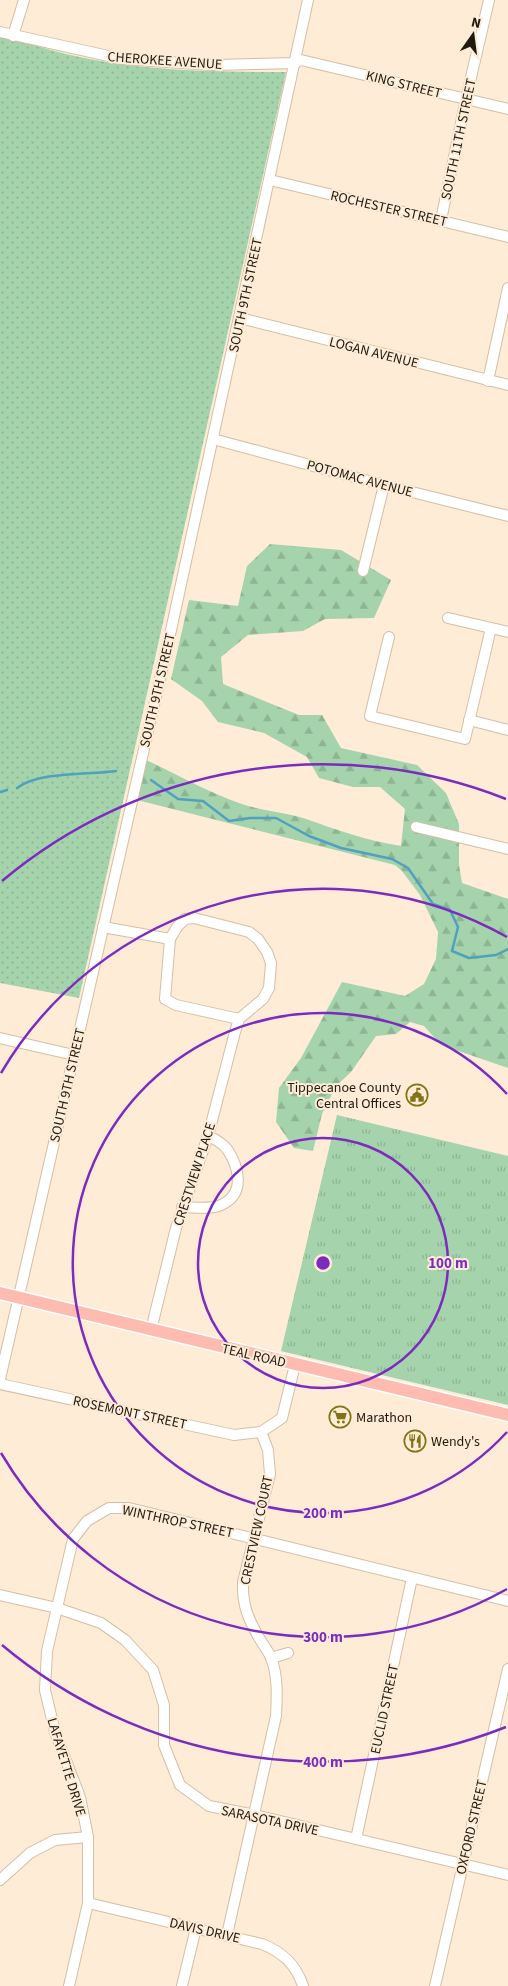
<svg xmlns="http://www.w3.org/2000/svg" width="508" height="1986" viewBox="0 0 508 1986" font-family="'Source Sans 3',sans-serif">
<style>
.grass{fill:url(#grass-dots)}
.forest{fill:url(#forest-firs)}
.park{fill:url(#park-tufts)}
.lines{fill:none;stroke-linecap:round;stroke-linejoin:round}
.stream{stroke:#50a1bf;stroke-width:2.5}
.minor-casing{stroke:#d4bea5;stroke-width:12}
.major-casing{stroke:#fff;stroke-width:15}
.minor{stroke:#fff;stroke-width:10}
.major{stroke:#fdbcaf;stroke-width:12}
.ring{fill:none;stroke:#7b2cbf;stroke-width:2.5}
.labels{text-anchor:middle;stroke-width:4;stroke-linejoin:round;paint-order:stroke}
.street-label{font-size:14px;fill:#21190f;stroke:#feecd7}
.poi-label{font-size:14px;fill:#21190f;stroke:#feecd7;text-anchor:start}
.centre{fill:#7b2cbf;stroke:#feecd7;stroke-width:2.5}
.ring-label{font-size:15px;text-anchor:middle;font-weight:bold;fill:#7b2cbf;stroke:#feecd7;stroke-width:4;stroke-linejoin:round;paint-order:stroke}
</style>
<defs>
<pattern id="grass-dots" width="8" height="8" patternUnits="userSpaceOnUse" patternTransform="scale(1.25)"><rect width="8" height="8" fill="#a5d3ac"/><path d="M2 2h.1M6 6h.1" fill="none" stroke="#8eb593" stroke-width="1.8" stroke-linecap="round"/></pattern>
<pattern id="forest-firs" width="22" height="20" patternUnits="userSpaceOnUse" patternTransform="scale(1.25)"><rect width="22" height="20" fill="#a5d3ac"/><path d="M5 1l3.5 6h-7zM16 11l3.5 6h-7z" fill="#8eb593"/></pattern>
<pattern id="park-tufts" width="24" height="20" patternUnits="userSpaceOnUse" patternTransform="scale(1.25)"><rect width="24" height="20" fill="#a5d3ac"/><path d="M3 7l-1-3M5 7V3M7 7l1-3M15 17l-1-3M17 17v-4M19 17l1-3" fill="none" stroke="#8eb593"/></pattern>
</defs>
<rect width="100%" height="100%" fill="#feecd7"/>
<path class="grass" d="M 0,34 C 22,41 44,49 66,54 C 137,71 213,72 286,72 L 79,998 L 0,983 Z"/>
<path class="forest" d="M 270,544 L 341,550 L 391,580 L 374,618 L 325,619 L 303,631 L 248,635 L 221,657 L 223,684 L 299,715 L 322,715 L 341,748 L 417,765 L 446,793 L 459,824 L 459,865 L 462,883 L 508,899 L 508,1068 L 441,1045 L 424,1026 L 410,1022 L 396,1034 L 376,1036 L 351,1072 L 336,1086 L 322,1114 L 313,1151 L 294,1148 L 276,1122 L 279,1088 L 301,1058 L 342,982 L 405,996 L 424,984 L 436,959 L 438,932 L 420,895 L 402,871 L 395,865 L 137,800 L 146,760 C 177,774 207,792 239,803 C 260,811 284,812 306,819 C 337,830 368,841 401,846 L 405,809 L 380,787 L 353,787 L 319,778 L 307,757 L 264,733 L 218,722 L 202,701 L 171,679 L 189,600 L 238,606 L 247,566 Z"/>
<path class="park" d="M 337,1115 L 508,1156 L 508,1405 L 281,1351 Z"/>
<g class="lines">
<g class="stream">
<path d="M 151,780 L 178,799 L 203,801 L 229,821 L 250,818 L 276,818 L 309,836 L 341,848 L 392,859 L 408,868 L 433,904 L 450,910 L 458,927 L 452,951 L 469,958 L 496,955 L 508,949"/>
<path d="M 17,788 C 39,771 89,775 116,771"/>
<path d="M 0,792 L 7,790"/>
</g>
<g class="minor-casing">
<g id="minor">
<path d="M 0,32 L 122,59 L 213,65 L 295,63 L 301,60 L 508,109"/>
<path d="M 13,36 L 24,0"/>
<path d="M 270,180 L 508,237"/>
<path d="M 441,220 L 466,99 L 489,0"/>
<path d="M 240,318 L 508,385"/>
<path d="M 488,381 L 508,288"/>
<path d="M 213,439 L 384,485 L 508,516"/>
<path d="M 363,571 L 384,485"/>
<path d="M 448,618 L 508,632"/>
<path d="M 389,637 L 370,716 L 465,739 L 491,628"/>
<path d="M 469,720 L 508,730"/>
<path d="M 416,827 L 508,849"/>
<path d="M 103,927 L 170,939 L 177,927 L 185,919 L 194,918 L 249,932 L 258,939 L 267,952 L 271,963 L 269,988 L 263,999 L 239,1019 L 235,1032 L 208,1136 L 176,1228 L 151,1330"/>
<path d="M 170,939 L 165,999 L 176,1005 L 239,1019"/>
<path d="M 0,1038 L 74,1055"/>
<path d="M 182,1207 C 194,1207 210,1210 221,1205 C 246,1194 239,1167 227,1149 C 222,1143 215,1139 208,1136"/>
<path d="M 0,1379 L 168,644 L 308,0"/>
<path d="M 0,1384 L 234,1435 L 261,1432"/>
<path d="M 0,1595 L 57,1608 L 101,1623 L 125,1640 L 153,1670 L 164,1705 L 164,1745 L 180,1785 L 209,1806 L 255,1815 L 508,1875"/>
<path d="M 271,1658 L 288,1653"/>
<path d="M 356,1839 L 412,1578"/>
<path d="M 0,1880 L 30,1853 L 55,1840 L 88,1837"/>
<path d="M 88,1903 L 262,1944 C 282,1952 296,1964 303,1986"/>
<path d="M 227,1935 L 276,1716 C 277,1697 278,1675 271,1658 C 269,1652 264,1646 261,1641 C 249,1621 242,1606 243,1582 L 270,1474 L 268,1450 L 261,1432 L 282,1418 L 295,1365"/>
<path d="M 69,1986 L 88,1903 L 88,1837 L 80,1797 L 55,1732 L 45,1690 L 47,1651 L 73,1539 L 87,1521 L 109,1508 L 129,1508 L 508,1601"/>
<path d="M 182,1986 L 196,1928"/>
<path d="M 435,1986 L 508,1669"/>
</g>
</g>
<g class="major-casing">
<path id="major" d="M 0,1293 L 508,1415"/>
</g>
<use href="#minor" class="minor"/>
<use href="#major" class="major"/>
</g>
<g class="ring">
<circle cx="323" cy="1263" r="125"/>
<path d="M507 1432A250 250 0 1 1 507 1094"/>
<path d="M507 1589A374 374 0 0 1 1 1453M1 1073A374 374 0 0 1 507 937"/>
<path d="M506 1727A499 499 0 0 1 2 1645M2 881A499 499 0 0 1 506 799"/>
</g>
<defs>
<g id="civic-ring" transform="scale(1.125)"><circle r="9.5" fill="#feecd7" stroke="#827416" stroke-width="1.5"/><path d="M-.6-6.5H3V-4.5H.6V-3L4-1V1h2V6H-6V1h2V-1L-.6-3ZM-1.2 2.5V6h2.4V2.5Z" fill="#827416"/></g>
<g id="supermarket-ring" transform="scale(1.125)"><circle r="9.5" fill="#feecd7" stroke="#827416" stroke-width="1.5"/><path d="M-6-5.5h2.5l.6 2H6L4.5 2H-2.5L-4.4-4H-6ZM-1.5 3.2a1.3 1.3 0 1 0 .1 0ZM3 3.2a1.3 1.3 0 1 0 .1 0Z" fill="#827416"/></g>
<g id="restaurant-ring" transform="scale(1.125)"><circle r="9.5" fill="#feecd7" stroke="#827416" stroke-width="1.5"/><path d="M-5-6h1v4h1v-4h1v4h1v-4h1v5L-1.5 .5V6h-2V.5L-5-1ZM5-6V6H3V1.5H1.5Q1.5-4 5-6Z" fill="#827416"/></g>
</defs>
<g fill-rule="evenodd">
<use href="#civic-ring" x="417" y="1095"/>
<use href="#supermarket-ring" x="340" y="1417"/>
<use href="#restaurant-ring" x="415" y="1441"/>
</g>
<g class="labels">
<g class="street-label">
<text transform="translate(165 60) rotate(4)" y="5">CHEROKEE AVENUE</text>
<text transform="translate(404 84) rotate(14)" y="5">KING STREET</text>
<text transform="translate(458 139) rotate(-78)" y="5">SOUTH 11TH STREET</text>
<text transform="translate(389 208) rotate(13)" y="5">ROCHESTER STREET</text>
<text transform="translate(245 295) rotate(-78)" y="5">SOUTH 9TH STREET</text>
<text transform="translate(374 352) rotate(14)" y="5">LOGAN AVENUE</text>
<text transform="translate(360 478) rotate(15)" y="5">POTOMAC AVENUE</text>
<text transform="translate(157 690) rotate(-77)" y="5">SOUTH 9TH STREET</text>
<text transform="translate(67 1085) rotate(-77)" y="5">SOUTH 9TH STREET</text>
<text transform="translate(194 1174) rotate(-72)" y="5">CRESTVIEW PLACE</text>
<text transform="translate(254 1355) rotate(13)" y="5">TEAL ROAD</text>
<text transform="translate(130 1412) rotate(12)" y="5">ROSEMONT STREET</text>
<text transform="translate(178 1521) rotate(12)" y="5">WINTHROP STREET</text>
<text transform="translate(256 1530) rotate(-78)" y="5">CRESTVIEW COURT</text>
<text transform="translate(384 1709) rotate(-78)" y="5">EUCLID STREET</text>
<text transform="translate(67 1767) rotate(73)" y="5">LAFAYETTE DRIVE</text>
<text transform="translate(270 1820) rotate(12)" y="5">SARASOTA DRIVE</text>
<text transform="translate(471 1827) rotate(-77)" y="5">OXFORD STREET</text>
<text transform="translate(205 1930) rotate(13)" y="5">DAVIS DRIVE</text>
</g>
<g class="poi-label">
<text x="401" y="1092" text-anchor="end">Tippecanoe County<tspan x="401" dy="16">Central Offices</tspan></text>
<text x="356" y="1422">Marathon</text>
<text x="431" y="1446">Wendy's</text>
</g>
</g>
<circle cx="323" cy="1263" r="8" class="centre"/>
<g class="ring-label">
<text x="448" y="1268">100 m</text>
<text x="323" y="1518">200 m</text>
<text x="323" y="1642">300 m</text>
<text x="323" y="1767">400 m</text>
</g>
<g transform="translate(473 35) rotate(14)" stroke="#feecd7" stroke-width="4" paint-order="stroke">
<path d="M0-4L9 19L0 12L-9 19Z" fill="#21190f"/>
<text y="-8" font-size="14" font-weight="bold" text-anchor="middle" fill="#21190f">N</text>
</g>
</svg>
